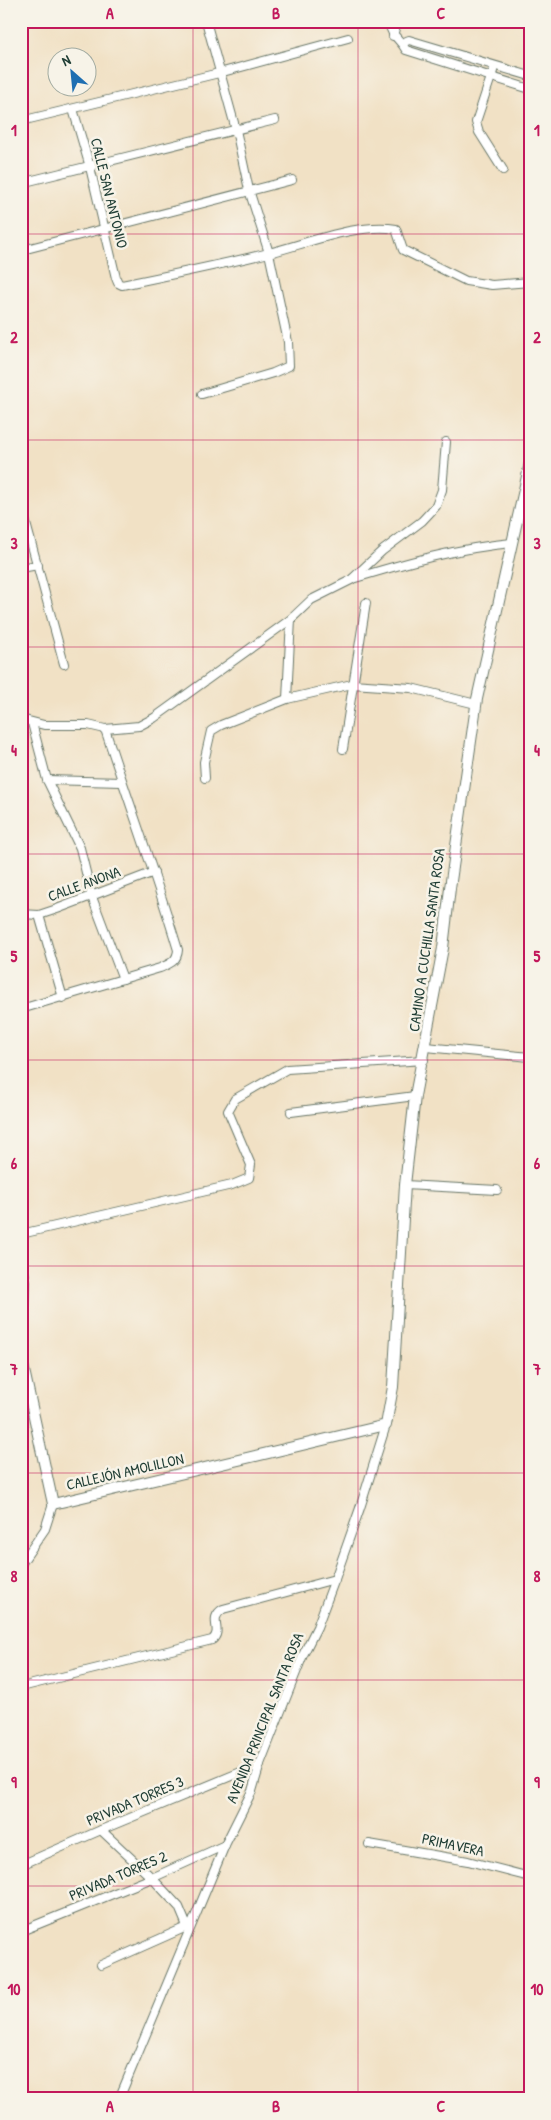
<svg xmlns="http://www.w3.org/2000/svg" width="551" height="2120" viewBox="0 0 551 2120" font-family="'Patrick Hand',sans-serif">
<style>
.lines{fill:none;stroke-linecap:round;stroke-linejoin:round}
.minor-casing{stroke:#687667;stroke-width:10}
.tertiary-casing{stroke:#687667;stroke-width:12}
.minor{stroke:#fff;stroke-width:8}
.tertiary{stroke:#fff;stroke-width:10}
.grid{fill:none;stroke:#c2185b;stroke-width:1;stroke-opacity:0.55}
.labels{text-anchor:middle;stroke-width:5;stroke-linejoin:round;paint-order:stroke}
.street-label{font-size:15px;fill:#1f3d34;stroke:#f7f3e8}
.neatline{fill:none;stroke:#c2185b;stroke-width:2}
.grid-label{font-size:16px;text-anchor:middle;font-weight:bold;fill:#c2185b}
</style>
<rect width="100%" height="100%" fill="#f7f3e8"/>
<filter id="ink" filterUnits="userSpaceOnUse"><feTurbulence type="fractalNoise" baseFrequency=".02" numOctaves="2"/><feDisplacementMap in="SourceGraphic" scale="10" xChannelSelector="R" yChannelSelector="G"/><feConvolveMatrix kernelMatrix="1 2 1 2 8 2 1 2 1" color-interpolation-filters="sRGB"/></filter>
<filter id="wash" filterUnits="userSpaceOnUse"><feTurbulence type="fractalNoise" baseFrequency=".0096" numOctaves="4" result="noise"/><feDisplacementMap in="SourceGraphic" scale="20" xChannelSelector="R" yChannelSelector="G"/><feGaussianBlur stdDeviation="1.12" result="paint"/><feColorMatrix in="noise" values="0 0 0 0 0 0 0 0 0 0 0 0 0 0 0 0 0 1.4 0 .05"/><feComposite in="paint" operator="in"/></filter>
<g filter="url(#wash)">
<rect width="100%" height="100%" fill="#f1e1c5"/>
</g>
<g filter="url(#ink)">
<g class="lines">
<g class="minor-casing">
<g id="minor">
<path d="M 388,21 C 393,39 398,36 406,50 L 530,89"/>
<path d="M 393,36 L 397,21"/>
<path d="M 402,43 L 409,40 L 530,76"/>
<path d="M 493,71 L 476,122 L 479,132 L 503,170"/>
<path d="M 73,109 L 90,167 L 116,278 L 118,283 L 122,285 C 171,275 220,265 269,253 C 305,244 359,222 396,229 L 403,250 L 466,281 L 492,285 L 530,282"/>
<path d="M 21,121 L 219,73 L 348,38"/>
<path d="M 21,183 L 275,120"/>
<path d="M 30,248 L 292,180"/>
<path d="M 202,394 L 273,373 L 289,366 L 288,342 L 269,253 L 249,190 L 236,130 L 206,21"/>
<path d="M 21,505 L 64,664"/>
<path d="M 21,568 L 38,565"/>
<path d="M 352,579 C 405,563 457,548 512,543"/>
<path d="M 287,699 L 291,619"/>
<path d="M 21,719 L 44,725 L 88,725 L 105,729 L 139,726 L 154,718 L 291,619 L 311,600 L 351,580 L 382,551 L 422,521 L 436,506 L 442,490 L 446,442"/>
<path d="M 32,723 L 47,780 L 80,848 L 92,897 L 123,979"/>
<path d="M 343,749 L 366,603"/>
<path d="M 205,778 L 204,762 L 211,731 L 221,725 L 287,699 L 352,684 L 411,688 L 476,704"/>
<path d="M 47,780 L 122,782"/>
<path d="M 21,914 L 39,915 L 57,909 L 154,872"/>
<path d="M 39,915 L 63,998"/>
<path d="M 21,1009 L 160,968 C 169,964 177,962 178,950 C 156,876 129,803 105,729"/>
<path d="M 426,1047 L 530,1057"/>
<path d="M 291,1112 L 415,1096"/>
<path d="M 405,1185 L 497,1190"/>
<path d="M 21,1234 L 232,1185 L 249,1178 L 251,1165 L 228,1111 L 235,1099 L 287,1069 L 424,1060"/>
<path d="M 21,1564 L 45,1529 L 53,1504"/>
<path d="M 21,1687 L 212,1640 C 224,1630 207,1619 223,1609 L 335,1579"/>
<path d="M 101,1830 L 152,1878 L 179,1907 L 187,1926"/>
<path d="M 369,1844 L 468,1861 L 530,1877"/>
<path d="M 21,1865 L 101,1830 L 260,1764"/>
<path d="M 21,1931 L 152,1878 L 225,1845"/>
<path d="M 101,1965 L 191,1925"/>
<path d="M 119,2099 L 225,1845 L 252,1791 L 260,1764 L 303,1655 L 317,1627 L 335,1579 L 360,1508 L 386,1425"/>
</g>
</g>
<g class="tertiary-casing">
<path id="tertiary" d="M 21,1261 L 25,1282 L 22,1361 L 53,1504 L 386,1425 L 393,1387 L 405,1185 L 415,1096 L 443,948 L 450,888 L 477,699 L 530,463"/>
</g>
<use href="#minor" class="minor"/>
<use href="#tertiary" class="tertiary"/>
</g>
</g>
<path class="grid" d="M 193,21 L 193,2099M 358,21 L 358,2099M 21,234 L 530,234M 21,440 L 530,440M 21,647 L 530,647M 21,854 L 530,854M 21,1060 L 530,1060M 21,1266 L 530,1266M 21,1473 L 530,1473M 21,1680 L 530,1680M 21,1886 L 530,1886"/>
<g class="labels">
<g class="street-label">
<text transform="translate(109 193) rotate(76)" y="5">CALLE SAN ANTONIO</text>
<text transform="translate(84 884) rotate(-20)" y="5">CALLE ANONA</text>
<text transform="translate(427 940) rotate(-82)" y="5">CAMINO A CUCHILLA SANTA ROSA</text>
<text transform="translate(125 1472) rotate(-13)" y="5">CALLEJÓN AMOLILLON</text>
<text transform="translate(265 1718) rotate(-68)" y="5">AVENIDA PRINCIPAL SANTA ROSA</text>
<text transform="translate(135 1801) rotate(-23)" y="5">PRIVADA TORRES 3</text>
<text transform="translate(453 1845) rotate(12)" y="5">PRIMAVERA</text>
<text transform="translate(118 1876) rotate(-23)" y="5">PRIVADA TORRES 2</text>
</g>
</g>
<rect width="551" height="2120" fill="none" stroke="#f7f3e8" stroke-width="55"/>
<g transform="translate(72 72) rotate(333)"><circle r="24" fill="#f7f3e8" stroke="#a1aaa0"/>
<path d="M0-4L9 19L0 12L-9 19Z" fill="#1f6fb2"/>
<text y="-8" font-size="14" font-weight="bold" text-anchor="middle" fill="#1f3d34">N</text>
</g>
<rect x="28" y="28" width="496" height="2064" class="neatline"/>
<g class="grid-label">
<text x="110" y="19">A</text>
<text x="276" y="19">B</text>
<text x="441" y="19">C</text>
<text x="14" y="136">1</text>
<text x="537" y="136">1</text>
<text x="14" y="343">2</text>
<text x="537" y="343">2</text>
<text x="14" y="549">3</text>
<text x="537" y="549">3</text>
<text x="14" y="756">4</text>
<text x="537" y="756">4</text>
<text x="14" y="962">5</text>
<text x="537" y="962">5</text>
<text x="14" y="1169">6</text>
<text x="537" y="1169">6</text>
<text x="14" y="1375">7</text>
<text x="537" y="1375">7</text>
<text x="14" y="1582">8</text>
<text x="537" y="1582">8</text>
<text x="14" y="1788">9</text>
<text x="537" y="1788">9</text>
<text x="14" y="1995">10</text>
<text x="537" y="1995">10</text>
<text x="110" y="2112">A</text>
<text x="276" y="2112">B</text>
<text x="441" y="2112">C</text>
</g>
</svg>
